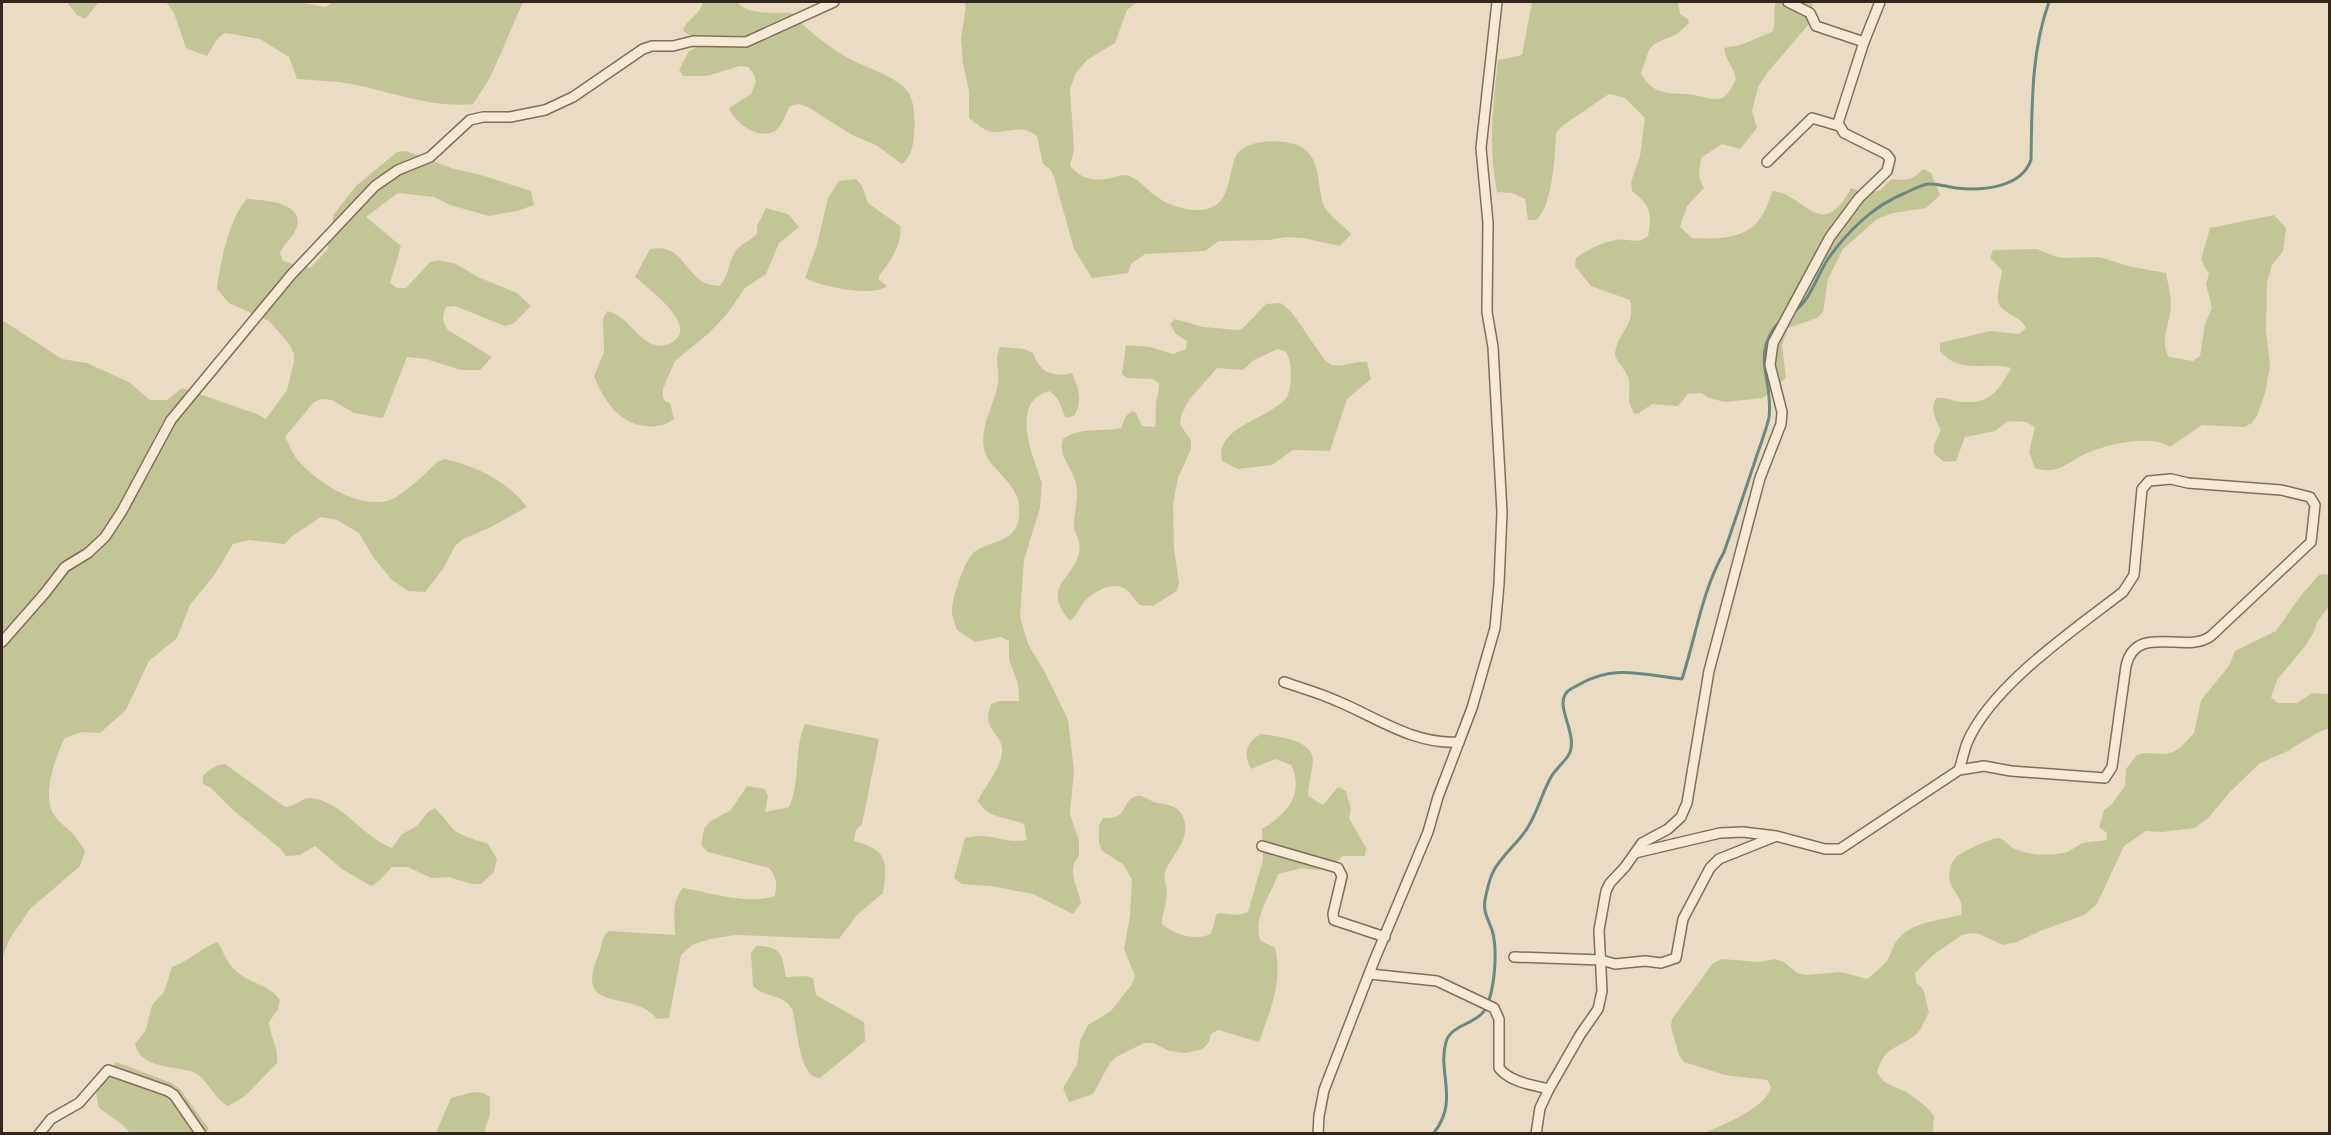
<svg xmlns="http://www.w3.org/2000/svg" width="2331" height="1135" viewBox="0 0 2331 1135" font-family="'Zilla Slab',serif">
<style>
.green{fill:#c2c697}
.lines{fill:none;stroke-linecap:round;stroke-linejoin:round}
.stream{stroke:#6c8981;stroke-width:3}
.street-casing{stroke:#816e5b;stroke-width:12}
.street{stroke:#f5ead4;stroke-width:9}
</style>
<rect width="100%" height="100%" fill="#e9dcc2"/>
<g class="green">
<path d="M 67,2 L 99,2 L 85,19 L 77,15 Z"/>
<path d="M 166,2 L 297,2 L 325,7 L 333,2 L 523,2 L 490,78 L 473,104 C 428,109 383,88 339,82 C 325,81 311,80 297,79 L 289,57 L 260,39 L 225,33 L 218,38 L 207,56 L 186,48 L 174,13 Z"/>
<path d="M 703,2 L 737,2 C 749,16 775,12 792,13 C 806,30 827,45 846,57 C 864,68 904,77 911,98 C 915,108 915,125 914,135 C 913,146 911,157 902,164 L 876,145 L 852,135 L 808,107 L 799,104 L 790,106 C 786,113 782,126 775,131 C 758,141 734,122 729,108 L 751,94 L 756,82 L 754,74 L 748,67 L 740,66 L 707,76 L 683,76 L 679,70 L 689,51 L 697,47 L 693,37 L 683,31 C 686,19 700,15 703,2 Z"/>
<path d="M 964,2 L 1137,2 L 1127,10 L 1115,43 L 1087,60 L 1076,73 L 1070,89 L 1074,150 L 1070,166 C 1082,179 1093,182 1111,178 C 1115,177 1120,175 1124,175 C 1138,177 1144,187 1154,195 C 1166,204 1185,211 1201,210 C 1231,207 1227,179 1235,158 C 1242,138 1286,138 1301,147 C 1323,159 1316,189 1325,208 C 1329,215 1345,227 1351,234 L 1340,246 L 1303,238 L 1285,237 L 1269,240 L 1219,241 L 1205,251 L 1145,254 L 1131,264 L 1128,273 L 1092,278 L 1074,249 L 1054,177 L 1050,169 L 1043,164 L 1037,136 C 1021,124 1011,132 994,132 C 985,132 976,123 969,118 L 969,91 L 963,64 L 961,39 L 966,6 Z"/>
<path d="M 1532,2 L 1678,2 L 1680,14 L 1688,19 L 1689,23 L 1677,34 L 1654,44 L 1649,50 L 1641,73 C 1653,98 1674,92 1694,95 C 1701,96 1711,100 1718,99 C 1728,98 1732,86 1736,79 C 1734,67 1725,60 1724,48 L 1740,45 L 1772,32 C 1777,22 1772,12 1776,2 L 1813,2 L 1809,24 L 1767,73 L 1758,87 L 1752,111 L 1757,128 L 1740,149 L 1722,144 L 1702,157 C 1699,169 1697,177 1704,188 L 1687,206 L 1680,227 L 1692,238 C 1716,239 1747,240 1761,217 C 1766,210 1769,200 1773,191 C 1805,194 1821,244 1851,188 L 1866,193 L 1879,191 L 1892,179 C 1907,181 1913,180 1923,169 L 1931,173 L 1940,195 L 1926,208 L 1893,213 L 1877,219 L 1843,249 L 1828,279 L 1823,312 L 1817,318 L 1788,328 L 1782,345 L 1786,378 L 1763,398 L 1725,402 L 1709,398 L 1701,393 L 1688,394 L 1678,406 L 1652,404 L 1639,413 L 1635,414 C 1625,399 1631,395 1629,381 C 1628,374 1619,363 1615,356 C 1616,333 1637,325 1630,300 L 1591,286 L 1575,266 L 1576,258 C 1586,250 1603,242 1616,240 C 1628,238 1637,245 1648,236 C 1652,213 1651,206 1632,191 L 1631,182 L 1640,156 L 1645,118 L 1625,98 L 1609,94 L 1562,126 L 1556,133 C 1555,155 1553,206 1536,220 L 1528,220 L 1525,199 L 1512,193 L 1497,192 C 1488,145 1493,107 1498,60 L 1522,55 Z"/>
<path d="M 406,151 L 454,169 L 481,175 L 531,191 L 534,205 L 517,211 L 489,216 L 450,205 L 434,197 L 398,193 L 366,217 L 401,246 L 390,283 L 397,288 L 406,288 L 430,262 L 439,260 L 456,264 L 478,277 L 517,293 L 531,306 L 514,323 L 505,326 L 455,306 L 446,307 C 442,316 442,322 448,330 L 492,357 L 480,370 L 461,370 L 426,359 L 407,357 L 383,418 L 354,413 L 332,400 L 322,399 L 314,402 L 285,437 C 289,444 292,452 296,458 C 316,482 358,510 390,500 C 399,498 430,470 437,462 L 445,459 C 474,465 509,482 527,507 L 491,527 L 463,539 L 455,546 L 443,569 L 425,592 L 408,591 L 392,580 L 373,557 L 359,533 L 337,520 L 321,517 L 291,537 L 285,544 L 249,540 L 233,544 L 215,574 L 190,605 L 177,638 L 149,661 L 126,710 L 100,733 L 82,732 L 65,738 C 56,755 43,792 52,811 C 55,820 68,828 74,835 C 78,840 82,846 85,851 L 80,866 L 30,909 L 9,940 L 2,959 L 2,320 L 62,359 L 87,363 L 129,382 L 150,400 L 167,400 L 182,388 L 257,414 L 266,419 L 287,390 L 294,362 L 294,354 L 290,345 L 269,321 L 229,303 L 217,289 C 220,263 229,218 247,199 C 263,200 307,202 296,229 C 292,238 284,244 280,253 L 283,261 L 310,268 L 327,250 L 334,214 L 356,186 L 397,152 Z"/>
<path d="M 856,179 L 862,186 L 868,203 L 900,226 C 903,245 890,261 879,276 L 879,280 L 887,286 C 873,298 820,286 805,278 L 817,245 L 828,198 L 839,181 Z"/>
<path d="M 766,208 L 788,214 L 799,227 L 779,243 L 766,274 L 745,288 L 727,314 L 709,333 L 675,361 L 663,389 L 663,397 L 665,401 L 670,403 L 674,419 C 658,432 632,427 617,413 C 607,404 599,389 594,376 L 604,352 L 603,319 L 607,311 C 628,316 635,337 652,344 C 660,347 667,346 674,341 C 698,324 647,288 635,277 L 650,249 C 679,244 683,267 700,280 C 705,284 713,285 719,286 C 729,277 728,263 735,252 C 739,245 751,240 757,234 L 757,226 Z"/>
<path d="M 2274,215 L 2286,228 L 2283,251 L 2272,265 L 2267,282 L 2266,329 L 2270,367 L 2265,393 L 2257,416 L 2252,423 L 2244,427 L 2202,425 L 2170,447 C 2150,433 2102,445 2081,456 C 2064,465 2056,475 2035,468 L 2029,452 L 2035,427 L 2026,422 L 2008,421 L 1995,431 L 1965,437 L 1956,461 L 1944,462 L 1934,453 L 1934,445 L 1941,430 C 1935,418 1930,411 1936,398 C 1944,397 1948,399 1955,401 C 1986,406 1997,395 2011,368 C 1987,361 1959,375 1940,351 L 1940,343 L 1990,331 L 2019,334 L 2026,328 C 2021,315 2000,314 1998,301 C 1997,292 2001,279 2002,270 L 1990,258 L 1993,250 L 2037,249 L 2054,256 L 2062,258 L 2099,257 L 2132,267 L 2166,273 C 2168,284 2171,295 2171,306 C 2170,324 2159,341 2169,357 L 2193,361 L 2200,356 L 2205,324 L 2212,308 L 2206,284 L 2209,274 L 2201,260 L 2210,228 Z"/>
<path d="M 1280,303 C 1293,309 1306,334 1315,346 C 1320,352 1323,360 1330,364 C 1341,369 1355,360 1367,362 L 1371,379 L 1347,399 L 1330,451 L 1293,450 L 1272,465 L 1238,469 L 1222,461 C 1214,426 1271,419 1287,397 C 1290,391 1290,385 1291,379 C 1291,368 1291,362 1286,352 L 1278,349 L 1254,360 L 1243,370 L 1217,368 L 1189,400 L 1181,416 L 1180,424 L 1191,441 L 1191,449 L 1178,478 L 1173,503 L 1174,548 L 1179,583 L 1177,591 L 1153,606 L 1140,605 C 1135,601 1132,594 1127,590 C 1114,580 1094,591 1084,602 C 1079,608 1077,615 1070,621 C 1036,582 1085,576 1079,542 C 1078,536 1073,530 1074,524 C 1074,508 1081,494 1074,478 C 1069,463 1058,455 1063,439 C 1079,427 1102,432 1121,428 L 1126,416 L 1132,411 L 1136,413 L 1142,426 L 1155,427 C 1157,418 1155,413 1156,405 C 1156,397 1160,392 1159,383 L 1152,379 L 1127,378 L 1122,374 L 1126,345 L 1150,347 L 1173,354 L 1186,349 L 1187,341 L 1176,334 L 1170,324 L 1175,319 L 1203,327 L 1238,330 L 1243,328 L 1266,304 Z"/>
<path d="M 1000,347 L 1024,349 L 1033,353 C 1039,372 1053,378 1072,373 C 1079,388 1083,402 1074,416 L 1066,418 C 1060,407 1061,398 1049,391 C 1009,402 1033,457 1042,483 L 1040,508 L 1024,560 L 1020,617 L 1028,644 L 1047,676 L 1068,720 L 1074,770 L 1070,814 L 1079,841 L 1079,856 C 1066,869 1078,887 1081,903 L 1073,914 L 1033,894 L 991,886 L 962,884 L 954,878 L 965,838 C 989,831 1004,844 1027,840 L 1024,824 C 1006,817 987,818 978,801 C 985,784 1003,768 1002,748 C 1000,732 981,730 991,704 L 1000,701 L 1019,701 L 1018,684 L 1009,659 L 1009,641 L 1001,637 L 975,642 L 957,630 C 955,625 953,619 952,613 C 951,600 964,562 973,553 C 990,539 1016,545 1019,516 C 1023,482 989,472 984,449 C 979,427 995,404 998,383 C 1000,370 994,360 1000,347 Z"/>
<path d="M 2323,574 L 2329,575 L 2329,606 L 2317,622 L 2315,630 L 2306,645 L 2277,680 L 2271,697 L 2278,703 L 2297,703 L 2312,693 L 2329,694 L 2329,728 L 2317,733 L 2286,752 L 2260,763 L 2229,793 L 2209,817 L 2195,828 L 2162,832 L 2146,831 L 2124,846 L 2097,904 L 2084,915 L 2040,931 L 2017,942 L 2003,945 L 1979,934 L 1971,933 L 1962,935 L 1933,955 L 1915,973 L 1916,982 L 1923,989 L 1929,1012 C 1925,1019 1921,1032 1914,1036 C 1896,1050 1886,1045 1877,1072 C 1884,1086 1896,1086 1908,1093 C 1918,1100 1928,1107 1934,1116 L 1933,1133 L 1704,1133 C 1723,1125 1766,1108 1771,1087 L 1767,1080 L 1725,1075 L 1684,1062 L 1679,1055 L 1671,1027 L 1672,1019 L 1713,963 L 1722,959 L 1759,962 L 1775,959 L 1784,962 L 1797,973 L 1806,975 L 1841,972 L 1867,979 C 1874,973 1883,967 1888,959 C 1892,952 1893,944 1899,938 C 1913,922 1940,920 1961,915 C 1966,894 1945,891 1950,869 C 1951,863 1955,857 1960,854 C 1966,850 1992,838 1998,838 C 2005,839 2008,845 2013,848 C 2026,855 2048,856 2063,853 C 2070,852 2076,846 2083,843 C 2090,841 2098,842 2106,840 L 2107,833 L 2099,827 L 2104,810 L 2111,805 L 2125,786 L 2126,769 L 2137,755 L 2145,753 L 2165,754 L 2173,752 L 2181,747 L 2194,733 L 2201,700 L 2229,666 L 2235,651 L 2276,631 L 2302,594 L 2319,575 Z"/>
<path d="M 805,724 L 879,739 L 862,824 L 856,830 L 854,841 C 887,850 888,860 883,893 L 857,915 L 839,939 L 735,935 L 710,939 L 692,945 L 681,955 L 669,1018 L 657,1019 C 634,988 573,1016 598,956 C 602,946 601,939 608,931 L 675,935 C 675,918 671,902 683,888 C 712,893 747,905 775,896 C 777,884 777,877 769,868 L 708,852 L 701,845 L 704,829 L 709,822 L 731,810 L 747,786 L 765,789 L 768,796 L 765,812 L 789,807 C 801,781 793,751 805,724 Z"/>
<path d="M 1261,734 C 1276,736 1311,739 1313,759 C 1313,771 1308,784 1308,796 L 1323,805 L 1338,787 L 1346,791 L 1351,810 L 1349,818 L 1366,848 L 1365,856 L 1343,856 L 1328,869 L 1315,870 L 1302,868 L 1278,874 C 1271,895 1253,917 1260,940 L 1275,948 C 1283,981 1270,1012 1259,1042 L 1218,1030 L 1211,1034 L 1209,1042 L 1203,1049 L 1185,1053 L 1169,1051 L 1153,1043 L 1144,1043 L 1116,1057 L 1110,1063 L 1093,1094 L 1069,1102 L 1063,1088 L 1077,1065 L 1080,1041 L 1088,1025 L 1111,1011 L 1132,984 L 1135,976 L 1124,949 L 1130,916 L 1132,880 L 1123,864 L 1102,851 L 1099,843 L 1099,826 L 1103,818 C 1107,818 1113,818 1117,816 C 1127,811 1126,795 1140,796 C 1146,797 1152,802 1157,803 C 1171,805 1182,807 1185,823 C 1188,843 1171,855 1165,873 C 1163,880 1167,886 1167,892 C 1167,903 1162,913 1162,924 C 1174,935 1196,941 1211,934 L 1216,915 L 1219,913 L 1238,915 L 1248,912 L 1263,860 L 1262,829 C 1286,815 1305,794 1291,765 L 1275,759 L 1251,769 C 1243,754 1246,742 1261,734 Z"/>
<path d="M 225,764 L 285,807 C 298,806 301,797 311,798 C 344,802 362,837 392,848 L 402,834 L 417,826 L 428,812 L 435,808 C 441,814 446,821 451,827 C 459,836 477,840 488,844 L 497,859 L 494,872 L 481,884 L 472,884 L 448,877 L 431,878 L 408,867 L 392,867 L 379,881 L 371,886 L 342,869 L 315,846 L 300,855 L 286,856 L 281,849 L 234,811 L 211,788 L 203,784 L 203,776 C 210,769 215,765 225,764 Z"/>
<path d="M 218,942 C 223,952 228,964 236,971 C 250,984 269,984 280,1000 L 278,1009 L 269,1022 C 270,1037 279,1048 277,1063 L 245,1096 L 228,1106 C 213,1098 206,1075 190,1071 C 171,1066 139,1067 135,1044 L 146,1030 L 152,1005 L 164,992 L 172,967 C 189,961 201,948 218,942 Z"/>
<path d="M 756,946 C 782,946 782,955 786,977 L 805,976 L 813,978 L 816,995 L 864,1022 L 865,1041 L 820,1078 L 812,1076 C 800,1063 798,1040 795,1023 C 794,1018 794,1014 792,1009 C 783,993 764,998 753,986 L 751,953 Z"/>
<path d="M 116,1062 L 172,1083 L 180,1089 L 209,1129 L 203,1133 L 130,1133 L 123,1125 L 99,1108 L 96,1094 Z"/>
<path d="M 474,1092 L 483,1093 L 490,1097 L 490,1114 L 484,1133 L 436,1133 L 451,1098 Z"/>
</g>
<g class="lines">
<g class="stream">
<path d="M 1793,312 C 1811,300 1816,277 1828,259 C 1846,233 1873,206 1903,194 C 1910,191 1920,185 1928,184 C 1937,183 1947,187 1956,188 C 1982,191 2021,188 2031,160 C 2032,107 2031,51 2049,2"/>
<path d="M 1433,1134 C 1460,1101 1437,1073 1446,1042 C 1450,1025 1476,1024 1484,1011 C 1495,993 1498,950 1492,930 C 1488,919 1483,912 1485,900 C 1487,890 1489,879 1494,870 C 1503,854 1519,842 1528,827 C 1538,811 1542,793 1551,777 C 1556,769 1563,763 1568,756 C 1581,736 1552,705 1568,691 C 1571,688 1577,686 1580,684 C 1615,664 1644,675 1682,679 C 1696,636 1702,591 1724,552 C 1736,518 1747,485 1758,452 C 1762,440 1767,428 1769,417 C 1774,379 1749,355 1780,321"/>
</g>
<g class="street-casing">
<g id="street">
<path d="M 1788,2 L 1810,13 L 1816,26 L 1864,42"/>
<path d="M 1767,162 L 1812,118 L 1839,126"/>
<path d="M 2,642 L 45,593 L 65,567 L 88,553 L 105,537 L 122,511 L 171,420 L 291,275 L 375,186 L 398,170 L 430,157 L 470,120 L 483,117 L 510,117 L 545,110 L 573,97 L 643,49 L 652,46 L 673,46 L 693,41 L 746,42 L 834,2"/>
<path d="M 1284,682 C 1301,688 1320,693 1337,701 C 1376,717 1414,745 1459,742"/>
<path d="M 1262,846 L 1338,868 L 1342,876 L 1333,914 L 1334,920 L 1385,937"/>
<path d="M 1635,853 L 1720,833 L 1743,832 L 1776,836 L 1825,849 L 1840,849 L 1959,770 L 1984,766 L 2011,771 L 2105,778 L 2112,767 L 2126,666 C 2136,622 2186,655 2211,636 L 2311,542 L 2315,505 L 2310,497 L 2281,490 L 2188,483 L 2171,479 L 2149,481 L 2142,489 L 2134,575 L 2123,592 C 2075,629 1991,686 1967,743 C 1964,751 1962,761 1959,770"/>
<path d="M 1514,957 L 1601,960 L 1615,964 L 1645,961 L 1661,963 L 1676,958 L 1683,919 L 1710,868 L 1719,859 L 1774,837"/>
<path d="M 1370,974 L 1437,981 L 1494,1008 L 1499,1019 L 1499,1068 C 1510,1082 1532,1085 1549,1089"/>
<path d="M 39,1134 L 51,1119 L 79,1103 L 108,1070 L 168,1091 L 174,1095 L 201,1134"/>
<path d="M 1318,1134 L 1319,1116 L 1324,1090 L 1374,961 L 1428,832 L 1438,797 L 1472,708 L 1495,628 L 1499,584 L 1502,512 L 1493,347 L 1487,312 L 1488,223 L 1481,148 L 1497,2"/>
<path d="M 1536,1134 L 1540,1108 L 1549,1089 L 1580,1035 L 1598,1009 L 1602,991 L 1599,930 L 1606,891 L 1610,883 L 1625,867 L 1642,843 L 1668,829 L 1681,817 L 1687,803 L 1709,671 L 1760,478 L 1781,424 L 1782,412 L 1770,365 L 1773,343 L 1830,237 L 1859,198 L 1887,171 L 1890,159 L 1886,154 L 1844,133 L 1838,123 L 1864,42 L 1880,2"/>
</g>
</g>
<use href="#street" class="street"/>
</g>
<rect width="2331" height="1135" fill="none" stroke="#32271e" stroke-width="6"/>
</svg>
